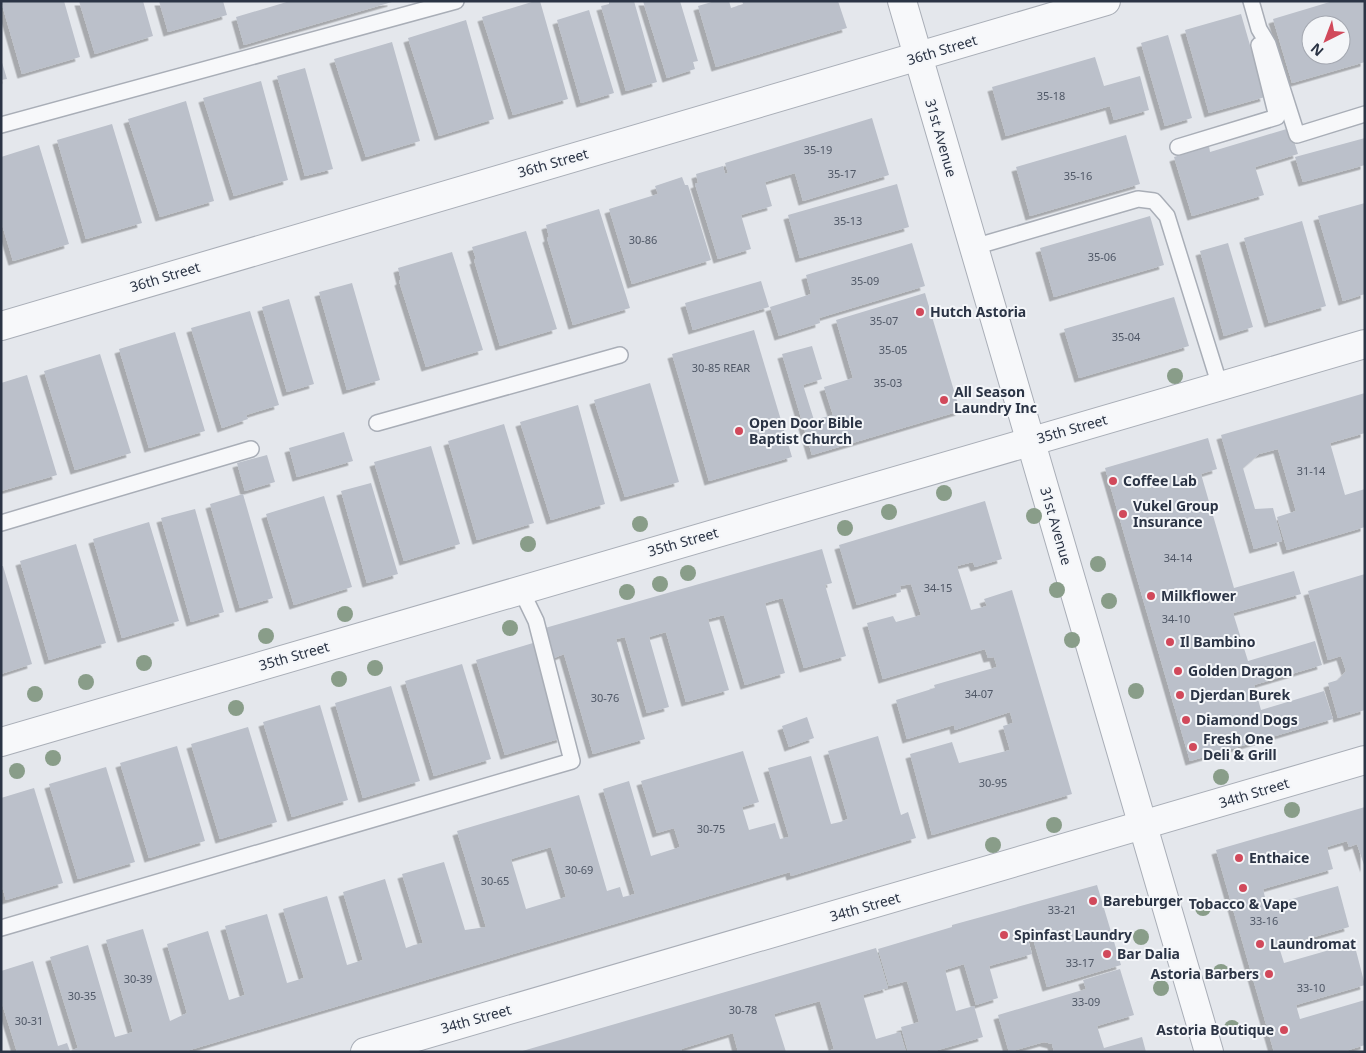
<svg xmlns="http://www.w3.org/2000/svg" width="1366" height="1053" viewBox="0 0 1366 1053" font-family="'Noto Sans',sans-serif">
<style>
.building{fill:#bbc0ca;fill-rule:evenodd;filter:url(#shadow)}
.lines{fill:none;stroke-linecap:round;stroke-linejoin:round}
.lane-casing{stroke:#a9aeb7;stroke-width:18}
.street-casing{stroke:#a9aeb7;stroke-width:30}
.lane{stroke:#f7f8fa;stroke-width:15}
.street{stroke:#f7f8fa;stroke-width:28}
.tree{fill:#899d89}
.poi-dot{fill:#d1495b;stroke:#f4f6f9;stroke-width:2}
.labels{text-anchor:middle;stroke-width:4;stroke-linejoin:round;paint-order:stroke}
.number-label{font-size:11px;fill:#4f5766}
.street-label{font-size:14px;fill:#2b3445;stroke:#f4f6f9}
.poi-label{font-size:14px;font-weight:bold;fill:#2b3445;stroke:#f4f6f9;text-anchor:start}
</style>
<defs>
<filter id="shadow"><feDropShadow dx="-4.5" dy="4.5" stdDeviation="0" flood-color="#0004"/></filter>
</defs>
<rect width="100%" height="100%" fill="#e4e7ec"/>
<g class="building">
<path d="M 1,1 L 64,1 L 80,57 L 22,74 Z"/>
<path d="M 79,1 L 143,1 L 153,36 L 95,54 Z"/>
<path d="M 159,1 L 223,1 L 227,15 L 168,32 Z"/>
<path d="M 290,1 L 392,1 L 392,2 L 244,45 L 236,17 Z"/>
<path d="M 535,1 L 540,1 L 568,99 L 513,115 L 482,17 Z"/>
<path d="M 609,1 L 634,1 L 657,82 L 626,91 L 601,6 L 609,4 Z"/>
<path d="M 643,1 L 680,1 L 698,61 L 693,62 L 695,69 L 667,78 Z"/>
<path d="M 715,1 L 729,1 L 731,8 L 743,4 L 742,1 L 838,1 L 847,28 L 716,67 L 698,6 Z"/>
<path d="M 1333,1 L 1365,1 L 1365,62 L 1292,83 L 1273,19 ZM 1311,25 L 1341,25 L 1341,55 L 1311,55 Z"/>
<path d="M 589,10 L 614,93 L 581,103 L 557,20 Z"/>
<path d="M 1241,14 L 1265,97 L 1209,113 L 1185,30 Z"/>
<path d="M 466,20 L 494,119 L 439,136 L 408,38 Z"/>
<path d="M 1168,35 L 1192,118 L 1165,126 L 1141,43 Z"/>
<path d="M 392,42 L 420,141 L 366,157 L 334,59 Z"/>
<path d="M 1095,57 L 1104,86 L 1140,76 L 1149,110 L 1114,120 L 1110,106 L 1006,136 L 992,87 Z"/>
<path d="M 1,59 L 7,79 L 1,80 Z"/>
<path d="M 305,68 L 333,169 L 305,176 L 277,76 Z"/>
<path d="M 261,81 L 288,180 L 234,196 L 203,98 Z"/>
<path d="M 186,101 L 214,201 L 160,217 L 128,119 Z"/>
<path d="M 872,118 L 889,175 L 803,201 L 795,173 L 765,182 L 772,206 L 741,215 L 751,249 L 718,259 L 695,184 L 698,183 L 696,174 L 723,166 L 725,174 L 728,173 L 725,163 Z"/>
<path d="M 112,124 L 142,223 L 86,239 L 57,140 Z"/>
<path d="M 1290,128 L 1298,154 L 1255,167 L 1264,195 L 1192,216 L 1174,157 L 1209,146 L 1210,152 Z"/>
<path d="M 1126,135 L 1140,184 L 1030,216 L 1016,167 Z"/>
<path d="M 1365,138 L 1365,165 L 1303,182 L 1295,157 Z"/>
<path d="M 39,145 L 69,244 L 13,261 L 1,221 L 1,157 Z"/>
<path d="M 682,177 L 685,185 L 688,185 L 711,260 L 632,284 L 609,209 L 658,194 L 655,186 Z"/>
<path d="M 897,184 L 909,227 L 800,258 L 788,215 Z"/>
<path d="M 1365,203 L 1365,294 L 1343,301 L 1318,216 Z"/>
<path d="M 599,209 L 630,308 L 573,325 L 547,238 L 549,237 L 546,225 Z"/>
<path d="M 1150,216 L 1164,265 L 1054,297 L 1040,248 Z"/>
<path d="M 1302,221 L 1326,306 L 1269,323 L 1244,238 Z"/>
<path d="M 526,231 L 557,329 L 500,346 L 474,260 L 476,259 L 472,247 Z"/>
<path d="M 912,243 L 925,286 L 819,318 L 820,323 L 779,336 L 770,307 L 811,294 L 806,275 Z"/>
<path d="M 1228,243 L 1253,327 L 1224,336 L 1200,251 Z"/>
<path d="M 452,252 L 483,350 L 426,367 L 399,281 L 401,280 L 398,268 Z"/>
<path d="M 761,281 L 769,307 L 693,330 L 685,303 Z"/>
<path d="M 352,283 L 380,380 L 347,390 L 319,292 Z"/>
<path d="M 925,293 L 960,411 L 812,455 L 782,354 L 812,346 L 822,379 L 803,385 L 814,420 L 833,415 L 824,387 L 853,378 L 836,320 Z"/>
<path d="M 1174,297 L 1189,346 L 1079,378 L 1064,329 Z"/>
<path d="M 289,299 L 314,384 L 287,392 L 262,307 Z"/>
<path d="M 250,311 L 279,405 L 246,415 L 248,419 L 222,428 L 191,328 Z"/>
<path d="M 754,330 L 792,457 L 709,481 L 672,354 Z"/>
<path d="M 175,332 L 205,431 L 149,448 L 119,349 Z"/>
<path d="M 100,354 L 131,453 L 75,470 L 44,371 Z"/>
<path d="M 27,375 L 57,475 L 1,491 L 1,383 Z"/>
<path d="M 650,383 L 679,482 L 625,497 L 594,400 Z"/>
<path d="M 1365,393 L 1365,433 L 1330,443 L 1345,495 L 1365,489 L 1365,527 L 1287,550 L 1277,517 L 1296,511 L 1278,449 L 1259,454 L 1243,468 L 1255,509 L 1273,508 L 1282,541 L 1254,549 L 1221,435 Z"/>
<path d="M 578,405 L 605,504 L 551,520 L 520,422 Z"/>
<path d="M 504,424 L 534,523 L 477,540 L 448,441 Z"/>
<path d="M 344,432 L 353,461 L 297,477 L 289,448 Z"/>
<path d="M 1208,438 L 1217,469 L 1201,474 L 1234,588 L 1294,571 L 1301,594 L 1233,613 L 1248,661 L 1315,641 L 1322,665 L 1254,685 L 1261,710 L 1324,691 L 1333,719 L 1190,761 L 1105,468 Z"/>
<path d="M 431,446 L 460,544 L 404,561 L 374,462 Z"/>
<path d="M 267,455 L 275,482 L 245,491 L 237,463 Z"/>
<path d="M 371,483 L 398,574 L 367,583 L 341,491 Z"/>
<path d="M 243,494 L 273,598 L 240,608 L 210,504 Z"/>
<path d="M 324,496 L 352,587 L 294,605 L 266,514 Z"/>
<path d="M 985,501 L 1002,559 L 975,567 L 973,562 L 957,566 L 971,610 L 987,606 L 984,599 L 1012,590 L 1072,794 L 932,835 L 910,754 L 952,742 L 959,763 L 1010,750 L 1003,726 L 1013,723 L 1010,712 L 955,730 L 954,725 L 907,739 L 896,700 L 935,688 L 934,685 L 997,667 L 994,657 L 988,658 L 985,649 L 883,679 L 867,623 L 893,616 L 896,622 L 921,615 L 911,584 L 900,586 L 901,592 L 857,605 L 839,545 Z"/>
<path d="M 195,509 L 224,612 L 191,622 L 161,518 Z"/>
<path d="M 149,522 L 179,621 L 122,638 L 93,539 Z"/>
<path d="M 76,544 L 106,643 L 49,660 L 20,561 Z"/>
<path d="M 822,549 L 832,583 L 825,585 L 846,656 L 804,668 L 783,598 L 775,600 L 765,603 L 785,673 L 745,685 L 724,615 L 708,619 L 729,690 L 686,702 L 666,632 L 659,634 L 649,637 L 669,707 L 647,713 L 625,637 L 616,639 L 645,739 L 593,754 L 564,654 L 554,658 L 545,628 Z"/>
<path d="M 1,566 L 3,566 L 32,664 L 1,674 Z"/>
<path d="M 1365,574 L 1365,710 L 1338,718 L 1328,683 L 1338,680 L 1346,671 L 1341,656 L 1328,660 L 1308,591 Z"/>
<path d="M 533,643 L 562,738 L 505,755 L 476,660 Z"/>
<path d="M 462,664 L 491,759 L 434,776 L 405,681 Z"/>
<path d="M 391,686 L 420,781 L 363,798 L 335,703 Z"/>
<path d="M 320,705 L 348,800 L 292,817 L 263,722 Z"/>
<path d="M 807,717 L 814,738 L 789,747 L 782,726 Z"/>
<path d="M 248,727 L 277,822 L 220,839 L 191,744 Z"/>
<path d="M 878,736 L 901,815 L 908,812 L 916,838 L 791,876 L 790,872 L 183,1052 L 17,1052 L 1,1000 L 1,971 L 33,961 L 58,1046 L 67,1043 L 70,1051 L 78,1048 L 50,957 L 88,945 L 115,1037 L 133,1032 L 106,940 L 143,929 L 170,1021 L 187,1013 L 167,944 L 208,931 L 229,1000 L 245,995 L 225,926 L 267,914 L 287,983 L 304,978 L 283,909 L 327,896 L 347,965 L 363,960 L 343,892 L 385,879 L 406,948 L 414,945 L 423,943 L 402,874 L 444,862 L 465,930 L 486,927 L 457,831 L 579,795 L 607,891 L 620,887 L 623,897 L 635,894 L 603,789 L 629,781 L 651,856 L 680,847 L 674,828 L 657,833 L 641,781 L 743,751 L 759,802 L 742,807 L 749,830 L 775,823 L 780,839 L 789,837 L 768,768 L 811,756 L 831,824 L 840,822 L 848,819 L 828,751 ZM 551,847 L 566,897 L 526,909 L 511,859 Z"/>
<path d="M 177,746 L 205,841 L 149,858 L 120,763 Z"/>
<path d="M 106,767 L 135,862 L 78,879 L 49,784 Z"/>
<path d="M 34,788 L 63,883 L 6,900 L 1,883 L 1,798 Z"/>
<path d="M 1365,807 L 1365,868 L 1357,844 L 1349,847 L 1347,841 L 1327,847 L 1333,869 L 1263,889 L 1267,906 L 1338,886 L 1349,927 L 1279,947 L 1284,963 L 1354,943 L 1365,985 L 1296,1005 L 1300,1019 L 1365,1000 L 1365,1045 L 1342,1052 L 1274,1052 L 1216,850 Z"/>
<path d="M 1097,885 L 1121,965 L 1047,987 L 1032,935 L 1027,936 L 1032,954 L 989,966 L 998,998 L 976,1005 L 964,964 L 945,970 L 956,1011 L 974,1006 L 983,1037 L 931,1052 L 908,1052 L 901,1027 L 919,1022 L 907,981 L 889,986 L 878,949 L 952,927 L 952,925 Z"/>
<path d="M 876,948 L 888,988 L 863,995 L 876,1039 L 900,1032 L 906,1052 L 825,1052 L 834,1049 L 820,1001 L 774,1014 L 786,1052 L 738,1052 L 733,1033 L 681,1049 L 682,1052 L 519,1052 Z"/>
<path d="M 1120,969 L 1134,1015 L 1097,1026 L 1104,1048 L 1142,1037 L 1146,1052 L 1054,1052 L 1052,1044 L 1044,1042 L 1009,1052 L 998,1015 L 1086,989 L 1083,980 Z"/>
</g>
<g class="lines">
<g class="lane-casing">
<g id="lane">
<path d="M 1251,1 L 1259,29 L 1268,44 L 1297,135 L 1365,114"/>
<path d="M 1,125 L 456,1"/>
<path d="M 1178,147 L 1277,117 L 1259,45"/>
<path d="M 974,247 L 1138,199 L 1154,201 L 1167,216 L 1220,386"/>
<path d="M 377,423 L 620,355"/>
<path d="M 1,523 L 251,449"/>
<path d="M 1,928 L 572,761 L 536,621 L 521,590"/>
</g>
</g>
<g class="street-casing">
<g id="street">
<path d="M 902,1 L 1209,1052"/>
<path d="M 1,326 L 1106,1"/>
<path d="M 1,742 L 1365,344"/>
<path d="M 365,1052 L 1365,760"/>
</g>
</g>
<use href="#lane" class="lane"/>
<use href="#street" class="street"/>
</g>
<g class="tree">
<circle cx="1175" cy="376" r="8"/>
<circle cx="944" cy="493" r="8"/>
<circle cx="889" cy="512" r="8"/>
<circle cx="1034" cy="516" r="8"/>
<circle cx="640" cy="524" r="8"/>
<circle cx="845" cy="528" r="8"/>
<circle cx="528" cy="544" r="8"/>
<circle cx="1098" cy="564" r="8"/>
<circle cx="688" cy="573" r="8"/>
<circle cx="660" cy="584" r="8"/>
<circle cx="1057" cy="590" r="8"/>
<circle cx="627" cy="592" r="8"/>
<circle cx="1109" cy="601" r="8"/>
<circle cx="345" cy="614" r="8"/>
<circle cx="510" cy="628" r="8"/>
<circle cx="266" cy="636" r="8"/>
<circle cx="1072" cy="640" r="8"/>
<circle cx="144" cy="663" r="8"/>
<circle cx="375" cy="668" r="8"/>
<circle cx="339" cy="679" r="8"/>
<circle cx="86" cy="682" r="8"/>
<circle cx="1136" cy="691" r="8"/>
<circle cx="35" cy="694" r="8"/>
<circle cx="236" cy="708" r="8"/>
<circle cx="53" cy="758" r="8"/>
<circle cx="17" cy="771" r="8"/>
<circle cx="1221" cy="777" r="8"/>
<circle cx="1292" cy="810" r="8"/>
<circle cx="1054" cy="825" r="8"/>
<circle cx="993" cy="845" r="8"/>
<circle cx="1203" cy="908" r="8"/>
<circle cx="1141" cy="937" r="8"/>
<circle cx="1221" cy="972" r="8"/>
<circle cx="1161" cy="988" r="8"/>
<circle cx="1232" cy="1028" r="8"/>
</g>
<g class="poi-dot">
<circle cx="920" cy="312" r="5"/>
<circle cx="944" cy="400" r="5"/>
<circle cx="739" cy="431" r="5"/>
<circle cx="1113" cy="481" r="5"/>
<circle cx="1123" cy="514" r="5"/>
<circle cx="1151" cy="596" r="5"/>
<circle cx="1170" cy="642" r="5"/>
<circle cx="1178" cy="671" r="5"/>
<circle cx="1180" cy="695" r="5"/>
<circle cx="1186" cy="720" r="5"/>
<circle cx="1193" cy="747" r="5"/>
<circle cx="1239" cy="858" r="5"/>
<circle cx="1243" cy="888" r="5"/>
<circle cx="1093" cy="901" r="5"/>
<circle cx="1004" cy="935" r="5"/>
<circle cx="1260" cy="944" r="5"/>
<circle cx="1107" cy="954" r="5"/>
<circle cx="1269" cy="974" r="5"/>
<circle cx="1284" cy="1030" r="5"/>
</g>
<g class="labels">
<g class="number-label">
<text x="1051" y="100">35-18</text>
<text x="818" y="154">35-19</text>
<text x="842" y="178">35-17</text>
<text x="1078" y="180">35-16</text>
<text x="848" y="225">35-13</text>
<text x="643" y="244">30-86</text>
<text x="1102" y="261">35-06</text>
<text x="865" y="285">35-09</text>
<text x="884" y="325">35-07</text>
<text x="1126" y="341">35-04</text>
<text x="893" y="354">35-05</text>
<text x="721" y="372">30-85 REAR</text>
<text x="888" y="387">35-03</text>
<text x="1311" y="475">31-14</text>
<text x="1178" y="562">34-14</text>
<text x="938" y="592">34-15</text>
<text x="1176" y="623">34-10</text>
<text x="979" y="698">34-07</text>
<text x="605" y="702">30-76</text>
<text x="993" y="787">30-95</text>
<text x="711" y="833">30-75</text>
<text x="579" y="874">30-69</text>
<text x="495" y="885">30-65</text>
<text x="1062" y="914">33-21</text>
<text x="1264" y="925">33-16</text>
<text x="1080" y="967">33-17</text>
<text x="138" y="983">30-39</text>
<text x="1311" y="992">33-10</text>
<text x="82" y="1000">30-35</text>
<text x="1086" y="1006">33-09</text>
<text x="743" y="1014">30-78</text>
<text x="29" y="1025">30-31</text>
</g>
<g class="street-label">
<text transform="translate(942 50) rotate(-17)" y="5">36th Street</text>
<text transform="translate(941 138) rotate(74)" y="5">31st Avenue</text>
<text transform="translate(553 163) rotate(-16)" y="5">36th Street</text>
<text transform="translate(165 277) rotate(-17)" y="5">36th Street</text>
<text transform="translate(1072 429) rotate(-16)" y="5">35th Street</text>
<text transform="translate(1056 526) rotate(74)" y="5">31st Avenue</text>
<text transform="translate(683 542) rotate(-16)" y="5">35th Street</text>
<text transform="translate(294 656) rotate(-16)" y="5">35th Street</text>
<text transform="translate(1254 793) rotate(-17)" y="5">34th Street</text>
<text transform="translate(865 907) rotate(-16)" y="5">34th Street</text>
<text transform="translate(476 1019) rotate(-16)" y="5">34th Street</text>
</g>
<g class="poi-label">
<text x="930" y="317">Hutch Astoria</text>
<text x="954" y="397">All Season<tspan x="954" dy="16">Laundry Inc</tspan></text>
<text x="749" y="428">Open Door Bible<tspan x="749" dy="16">Baptist Church</tspan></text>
<text x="1123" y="486">Coffee Lab</text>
<text x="1133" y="511">Vukel Group<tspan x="1133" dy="16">Insurance</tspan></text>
<text x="1161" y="601">Milkflower</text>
<text x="1180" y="647">Il Bambino</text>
<text x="1188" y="676">Golden Dragon</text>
<text x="1190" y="700">Djerdan Burek</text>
<text x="1196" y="725">Diamond Dogs</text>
<text x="1203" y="744">Fresh One<tspan x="1203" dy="16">Deli &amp; Grill</tspan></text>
<text x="1249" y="863">Enthaice</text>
<text x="1103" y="906">Bareburger</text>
<text x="1243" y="909" text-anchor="middle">Tobacco &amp; Vape</text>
<text x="1014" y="940">Spinfast Laundry</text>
<text x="1270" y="949">Laundromat</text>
<text x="1117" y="959">Bar Dalia</text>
<text x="1259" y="979" text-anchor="end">Astoria Barbers</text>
<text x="1274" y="1035" text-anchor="end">Astoria Boutique</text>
</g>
</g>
<rect width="1366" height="1053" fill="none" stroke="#2b3445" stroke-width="5"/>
<g transform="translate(1326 40) rotate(222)"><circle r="24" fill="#f4f6f9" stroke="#a4a8b1"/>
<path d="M0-4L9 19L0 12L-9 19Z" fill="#d1495b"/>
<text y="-8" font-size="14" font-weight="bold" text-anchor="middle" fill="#2b3445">N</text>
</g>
</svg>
